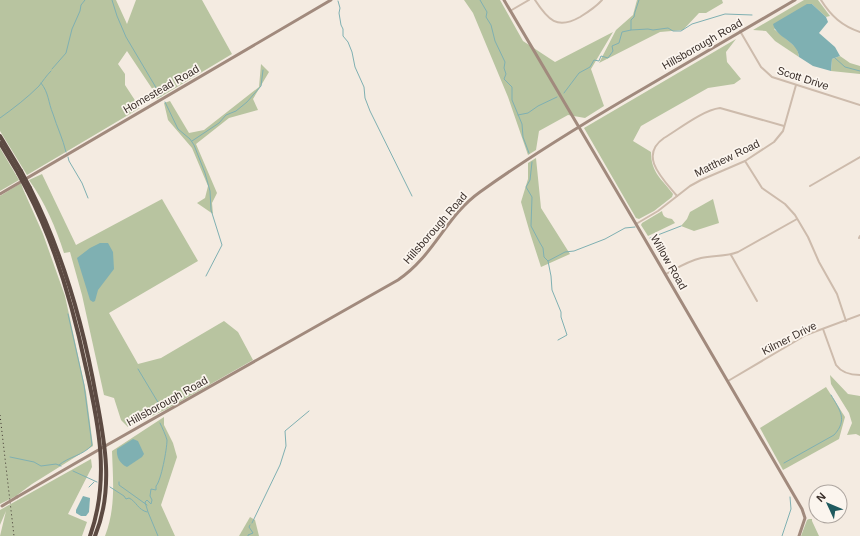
<svg xmlns="http://www.w3.org/2000/svg" width="860" height="536" viewBox="0 0 860 536" font-family="Helvetica,sans-serif">
<style>
.green{fill:#b8c4a0}
.water{fill:#7fb0b2}
.lines{fill:none;stroke-linecap:round;stroke-linejoin:round}
.stream{stroke:#7fb0b2;stroke-width:1}
.street{stroke:#cdbbac;stroke-width:2}
.secondary{stroke:#a18a7d;stroke-width:3}
.highway{stroke:#5c4a42;stroke-width:4}
.rail{stroke:#3b302b;stroke-width:1;stroke-dasharray:1 3;stroke-linecap:butt}
.secondary-bridge{stroke:#a18a7d;stroke-width:3}
.highway-bridge{stroke:#5c4a42;stroke-width:4}
.labels{text-anchor:middle;stroke-width:3.5;stroke-linejoin:round;paint-order:stroke}
.street-label{font-size:11px;fill:#3b302b;stroke:#fbf5ee}
</style>
<rect width="100%" height="100%" fill="#f4ebe1"/>
<g class="green">
<path d="M 0,0 L 116,0 L 127,24 L 136,0 L 202,0 L 232,54 L 157,99 L 155,93 L 127,51 L 118,64 L 125,74 L 125,85 L 140,108 L 27,175 L 0,131 Z"/>
<path d="M 464,0 L 500,0 L 523,41 L 555,62 L 613,32 L 591,69 L 604,106 L 585,118 L 568,115 L 539,131 L 536,150 L 528,155 L 508,97 L 473,13 Z"/>
<path d="M 637,0 L 722,0 L 723,3 L 706,13 L 699,13 L 683,30 L 660,32 L 599,63 L 616,30 L 633,15 Z"/>
<path d="M 804,0 L 818,0 L 830,16 L 826,17 L 812,4 L 774,29 L 797,48 L 799,57 L 775,41 L 766,31 L 753,30 Z"/>
<path d="M 736,39 L 726,52 L 727,62 L 741,79 L 734,84 L 708,88 L 641,126 L 633,141 L 651,152 C 651,173 662,179 673,194 L 672,197 L 654,211 L 639,219 L 636,218 L 584,128 Z"/>
<path d="M 840,56 L 850,63 L 860,66 L 860,74 L 831,71 L 832,59 Z"/>
<path d="M 261,64 L 269,72 L 253,99 L 258,110 L 229,118 L 196,144 L 217,193 L 212,203 L 213,214 L 197,203 L 205,198 L 208,186 L 192,148 L 168,120 L 164,103 L 170,101 L 189,133 L 204,130 L 259,87 Z"/>
<path d="M 0,148 L 19,180 L 0,191 Z"/>
<path d="M 536,158 L 541,208 L 570,254 L 541,267 L 530,233 L 521,202 L 528,179 L 528,163 Z"/>
<path d="M 42,174 L 76,245 L 162,199 L 198,261 L 109,313 L 138,364 L 161,358 L 224,321 L 238,332 L 253,360 L 167,409 L 128,427 L 121,420 L 114,398 L 104,395 L 82,295 L 70,252 L 64,253 C 56,228 45,202 29,180 Z"/>
<path d="M 21,183 L 23,189 L 43,234 L 65,296 L 86,392 L 93,446 L 32,484 L 16,496 L 0,504 L 0,196 Z"/>
<path d="M 713,199 L 719,223 L 694,231 L 681,226 L 687,219 L 690,212 Z"/>
<path d="M 662,211 C 663,217 666,218 672,219 L 675,223 L 648,236 L 641,225 L 642,223 Z"/>
<path d="M 830,375 L 848,394 L 860,396 L 860,436 L 856,434 L 847,435 L 852,423 L 849,413 L 831,384 Z"/>
<path d="M 826,387 L 845,417 L 839,439 L 783,470 L 760,428 Z"/>
<path d="M 164,417 L 164,425 L 173,443 L 177,457 L 161,505 L 175,536 L 105,536 C 116,508 113,480 112,451 Z"/>
<path d="M 91,459 L 92,467 L 68,514 L 87,522 L 82,536 L 0,536 L 6,511 L 0,525 L 0,510 Z"/>
<path d="M 250,517 L 255,520 L 259,536 L 239,536 Z"/>
<path d="M 809,519 L 812,519 L 812,521 L 819,536 L 801,536 L 807,520 Z"/>
</g>
<g class="water">
<path d="M 807,4 L 812,4 L 826,17 L 828,22 L 819,33 L 835,47 L 840,56 L 832,59 L 831,71 L 813,66 L 799,57 C 798,41 776,38 773,24 Z"/>
<path d="M 100,243 L 108,243 L 113,252 L 114,269 L 98,290 L 95,301 L 93,302 L 90,300 L 77,258 L 90,248 Z"/>
<path d="M 133,439 L 138,441 L 144,454 L 142,457 L 127,467 C 120,464 116,457 117,449 Z"/>
<path d="M 83,496 L 90,498 L 89,512 L 86,516 L 81,516 L 76,513 L 76,510 Z"/>
</g>
<g class="lines">
<g class="stream">
<path d="M 112,0 L 117,16 L 126,37 L 161,96"/>
<path d="M 480,0 L 487,12 L 486,17 L 491,25 L 495,41 L 505,62 L 504,68 L 506,74 L 504,79 L 512,87 L 512,100 L 522,124 L 523,137 L 529,153"/>
<path d="M 338,1 L 340,8 L 339,13 L 341,25 L 343,29 L 343,36 L 348,42 L 352,52 L 355,67 L 364,87 L 365,98 L 370,111 L 412,196"/>
<path d="M 631,30 L 648,29 L 653,30 L 668,28 L 673,31 L 681,31 L 692,24 L 725,14 L 752,15"/>
<path d="M 835,58 L 845,67 L 860,71"/>
<path d="M 52,69 L 66,53 L 72,29 L 80,11 L 81,5 L 85,0"/>
<path d="M 41,83 C 49,93 48,102 53,114 C 57,127 63,139 66,152"/>
<path d="M 564,93 L 579,73 L 590,67 L 594,60 L 599,61 L 601,56 L 608,58 L 613,51 L 612,46 L 619,43 L 622,32 L 631,30 L 631,20 L 634,17 L 635,12 L 639,0"/>
<path d="M 165,102 L 178,129 L 190,139 L 194,145 L 205,173 L 210,191 L 211,210 L 222,245 L 206,276"/>
<path d="M 518,115 L 528,113 L 538,106 L 557,97"/>
<path d="M 0,118 C 14,108 27,98 39,86 C 43,81 46,76 51,71"/>
<path d="M 192,141 L 219,123 L 226,115 L 236,111 L 247,102 L 261,86 L 263,70"/>
<path d="M 68,157 L 69,161 L 82,183 L 88,198"/>
<path d="M 532,162 L 530,180 L 526,187 L 532,197 L 531,226 L 540,243 L 543,248 L 544,257 L 548,261 L 551,276 L 552,290 L 561,312 L 561,317 L 567,335 L 558,340"/>
<path d="M 650,238 L 681,226"/>
<path d="M 548,261 L 565,252 L 574,251 L 605,239 L 625,228 L 635,227"/>
<path d="M 138,369 L 162,409"/>
<path d="M 10,457 L 34,462 L 41,466 L 56,464 L 61,466"/>
<path d="M 784,463 L 834,435 C 848,420 840,410 831,395"/>
<path d="M 59,465 C 68,457 84,455 92,445 L 84,385 L 68,314"/>
<path d="M 73,471 L 97,482"/>
<path d="M 119,482 L 119,485 L 147,505"/>
<path d="M 89,487 L 94,482"/>
<path d="M 110,487 L 124,496 L 126,499 L 129,498 C 136,501 138,510 147,512"/>
<path d="M 252,523 L 280,465 L 286,446 L 285,431 L 309,411"/>
<path d="M 158,536 L 148,512 L 145,502 L 147,500 L 151,504 L 152,500 L 150,496 L 151,489 L 156,490 L 156,486 C 161,481 167,449 167,440 C 166,436 162,427 160,423"/>
<path d="M 248,536 L 248,535 L 253,533 L 249,527 L 250,525"/>
<path d="M 782,536 L 791,509 L 790,497"/>
</g>
<g class="street">
<path d="M 535,0 C 548,20 557,30 580,17 C 588,12 596,7 602,0"/>
<path d="M 821,0 C 831,16 842,26 860,32"/>
<path d="M 510,11 L 529,0"/>
<path d="M 740,31 L 761,67 L 772,77 L 860,105"/>
<path d="M 745,161 L 762,188 L 785,204 L 795,215 L 808,237 L 819,262 L 837,294 L 846,321"/>
<path d="M 810,186 L 860,157"/>
<path d="M 677,196 C 663,179 638,156 664,138 C 679,129 703,110 720,108 L 784,126"/>
<path d="M 636,224 L 658,211 L 690,186 L 701,180 L 745,161 L 774,142 L 783,131 L 796,85"/>
<path d="M 859,238 L 860,236"/>
<path d="M 731,255 L 757,301"/>
<path d="M 666,274 C 677,268 688,261 701,258 C 713,255 726,257 738,252 L 797,219"/>
<path d="M 823,329 L 836,365 C 841,372 851,375 860,375"/>
<path d="M 728,381 L 806,335 L 860,315"/>
</g>
<g class="secondary">
<path d="M 504,0 L 636,224 L 802,509 L 805,518 L 799,536"/>
<path d="M 0,194 L 331,0"/>
<path d="M 17,497 L 107,445 L 398,280 C 434,256 446,216 480,192 C 533,154 589,120 646,87 C 695,58 745,29 795,0"/>
</g>
<g class="highway">
<path d="M 0,136 L 21,171"/>
<path d="M 0,143 L 18,173"/>
<path d="M 30,188 C 63,254 83,323 96,396 C 105,442 114,490 95,536"/>
<path d="M 27,190 C 56,246 73,306 86,368 C 99,425 110,480 90,536"/>
</g>
<path class="rail" d="M 0,415 L 14,536"/>
<path class="secondary-bridge" d="M 2,506 L 17,497"/>
<g class="highway-bridge">
<path d="M 21,171 L 30,188"/>
<path d="M 18,173 L 27,190"/>
</g>
</g>
<g class="labels">
<g class="street-label">
<text transform="translate(702 44) rotate(-30)" y="4">Hillsborough Road</text>
<text transform="translate(803 78) rotate(18)" y="4">Scott Drive</text>
<text transform="translate(161 89) rotate(-30)" y="4">Homestead Road</text>
<text transform="translate(727 158) rotate(-26)" y="4">Matthew Road</text>
<text transform="translate(435 228) rotate(-49)" y="4">Hillsborough Road</text>
<text transform="translate(669 262) rotate(60)" y="4">Willow Road</text>
<text transform="translate(789 338) rotate(-27)" y="4">Kilmer Drive</text>
<text transform="translate(167 401) rotate(-29)" y="4">Hillsborough Road</text>
</g>
</g>
<g transform="translate(828 504) rotate(314)"><circle r="19" fill="#fbf5ee" stroke="#aea6a0"/>
<path d="M0-3L7 15L0 10L-7 15Z" fill="#1f5a5e"/>
<text y="-6" font-size="11" font-weight="bold" text-anchor="middle" fill="#3b302b">N</text>
</g>
</svg>
